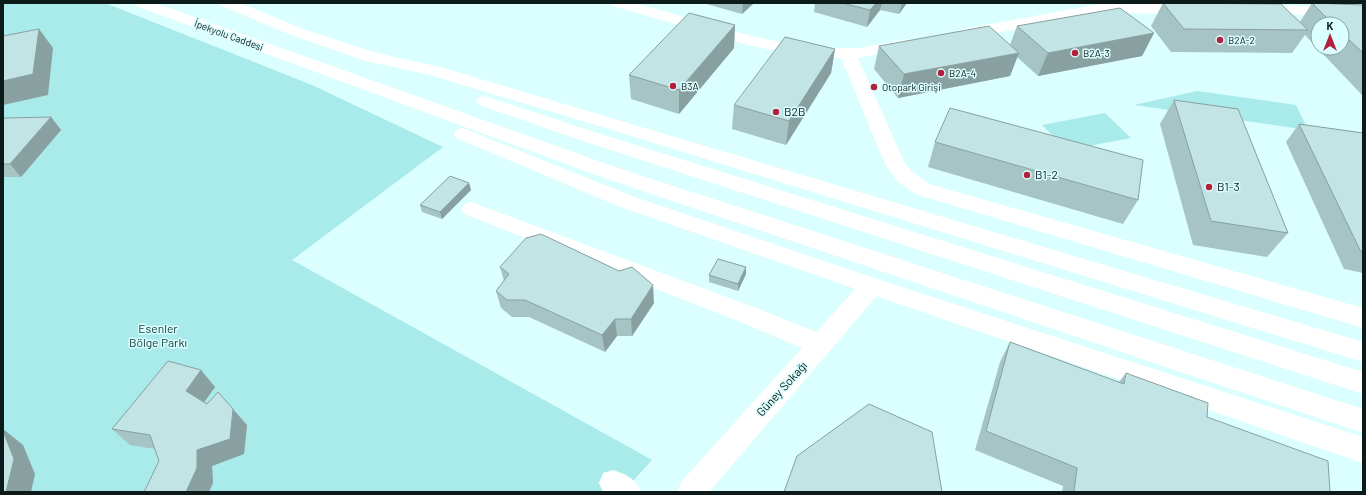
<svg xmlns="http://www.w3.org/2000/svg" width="1366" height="495" viewBox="0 0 1366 495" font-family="Barlow,sans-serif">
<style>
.green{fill:#a9eaeb}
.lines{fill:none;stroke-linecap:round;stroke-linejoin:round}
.minor{fill:#fff;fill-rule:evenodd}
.highway{fill:#fff;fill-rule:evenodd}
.wall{fill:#a7c4c4;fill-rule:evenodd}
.shaded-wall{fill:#88a0a0}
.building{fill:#c2e4e4;stroke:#88a0a0}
.poi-dot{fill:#b3203c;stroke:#dbfefe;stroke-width:1.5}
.labels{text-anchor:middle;stroke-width:3;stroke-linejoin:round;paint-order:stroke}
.far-street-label{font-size:10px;fill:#0d1a1a;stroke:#dbfefe}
.far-poi-label{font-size:10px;fill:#0d1a1a;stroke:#dbfefe;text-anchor:start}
.poi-label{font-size:12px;fill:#0d1a1a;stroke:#dbfefe;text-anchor:start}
.park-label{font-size:12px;fill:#0d3738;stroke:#dbfefe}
.street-label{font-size:12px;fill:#0d1a1a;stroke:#dbfefe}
</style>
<rect width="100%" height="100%" fill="#dbfefe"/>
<g class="green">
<path d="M 3,3 L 105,3 L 312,85 L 443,147 L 292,260 L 652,460 L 623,492 L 3,492 Z"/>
<path d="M 1197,91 L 1296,105 L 1308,130 L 1134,105 Z"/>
<path d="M 1105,113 L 1131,138 L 1067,150 L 1042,125 Z"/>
</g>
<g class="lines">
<g class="minor">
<path d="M 610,3 L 635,3 L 751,36 L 808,48 L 860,48 L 907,39 L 913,41 L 915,44 L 913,47 L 858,58 L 904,162 L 911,171 L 929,184 L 1363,308 L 1363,328 L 915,194 L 897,181 L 885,164 L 841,58 L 808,58 L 748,45 L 613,6 Z"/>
<path d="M 1106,3 L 1190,4 L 1195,6 L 1198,9 L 1195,12 L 1190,14 L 1106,13 L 963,39 L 957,37 L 955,34 L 957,31 L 963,29 Z"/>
<path d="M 1258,5 L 1363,7 L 1363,17 L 1253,13 L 1250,10 L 1253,7 Z"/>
<path d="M 471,202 L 759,309 L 816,332 L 864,280 L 872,277 L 880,280 L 884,286 L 880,292 L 709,492 L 677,492 L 681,482 L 802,348 L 743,323 L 464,214 L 461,209 L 464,204 Z"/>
<path d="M 613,470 C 627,475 635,478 641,492 L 603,492 L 599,483 L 603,473 Z"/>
</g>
<g class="highway">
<path d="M 133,3 L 155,3 L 618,168 L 1363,409 L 1363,433 L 604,178 L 136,6 Z"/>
<path d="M 219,3 L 240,3 L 303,29 L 377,53 L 440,67 L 1363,342 L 1363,362 L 612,130 L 430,75 L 366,61 L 291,35 L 222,6 Z"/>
<path d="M 485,96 L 591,131 L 1363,372 L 1363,394 L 577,139 L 479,105 L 476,101 L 479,97 Z"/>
<path d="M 463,128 L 632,196 L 880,280 L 1363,437 L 1363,463 L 864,292 L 618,206 L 456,138 L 454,134 L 456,130 Z"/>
</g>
</g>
<g class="wall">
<path d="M 703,3 L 754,3 L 742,14 Z"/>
<path d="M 815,3 L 907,3 L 899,14 L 880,10 L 867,27 L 814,12 Z"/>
<path d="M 1163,3 L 1300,22 L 1312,3 L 1363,5 L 1363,96 L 1305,35 L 1292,53 L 1171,52 L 1151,26 ZM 1318,24 L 1342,24 L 1342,48 L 1318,48 Z"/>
<path d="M 735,25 L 734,48 L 679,114 L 631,99 L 629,75 Z"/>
<path d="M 1017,26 L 1154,33 L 1142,56 L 1038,76 L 1017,57 L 1010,76 L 898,98 L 874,69 L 879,46 L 1010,45 Z"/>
<path d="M 835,49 L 831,73 L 786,145 L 732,129 L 734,105 Z"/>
<path d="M 1174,100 L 1288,233 L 1267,257 L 1193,245 L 1160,124 Z"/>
<path d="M 51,117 L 61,130 L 21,177 L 3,177 L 3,120 Z"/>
<path d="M 1299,124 L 1363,133 L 1363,273 L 1344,269 L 1286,142 Z"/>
<path d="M 935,142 L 1138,200 L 1123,224 L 928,167 Z"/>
<path d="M 469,183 L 471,190 L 442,219 L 422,212 L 420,205 Z"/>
<path d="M 500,267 L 654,303 L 632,336 L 617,336 L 605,352 L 529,317 L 512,317 L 501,308 L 496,291 L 504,281 Z"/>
<path d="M 746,267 L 746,274 L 738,291 L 709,282 L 709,275 Z"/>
<path d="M 1010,342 L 1119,382 L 1126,373 L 1207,417 L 1330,492 L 1062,492 L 1063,486 L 975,450 L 1000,362 Z"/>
<path d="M 215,387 L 204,402 L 247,425 L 244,454 L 212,466 L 213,483 L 159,461 L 155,449 L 130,445 L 112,429 Z"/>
</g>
<g class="shaded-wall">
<path d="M 743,3 L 754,3 L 742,14 Z"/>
<path d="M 876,3 L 882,3 L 880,10 L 867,27 L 870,10 Z"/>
<path d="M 902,3 L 907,3 L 899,14 Z"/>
<path d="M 735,25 L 734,48 L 679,114 L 679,90 Z"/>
<path d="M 39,29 L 53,48 L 48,95 L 3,105 L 3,81 Z"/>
<path d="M 1154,33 L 1142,56 L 1038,76 L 1048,53 Z"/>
<path d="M 835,49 L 831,73 L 786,145 L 789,121 Z"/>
<path d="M 1019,53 L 1010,76 L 898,98 L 904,74 Z"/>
<path d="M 51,117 L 61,130 L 21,177 L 10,164 Z"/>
<path d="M 469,183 L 471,190 L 442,219 L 440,212 Z"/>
<path d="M 746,267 L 746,274 L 738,291 L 738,284 Z"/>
<path d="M 653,285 L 654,303 L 632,336 L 631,319 Z"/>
<path d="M 615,319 L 617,336 L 605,352 L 602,335 Z"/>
<path d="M 201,370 L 215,387 L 200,408 L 186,391 Z"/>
<path d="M 233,409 L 247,425 L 244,454 L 212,466 L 213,483 L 209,492 L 186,492 L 197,450 Z"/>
<path d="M 3,429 L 23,445 L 35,474 L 31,492 L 6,492 Z"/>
</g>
<g class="building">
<path d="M 842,3 L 876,3 L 870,10 Z"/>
<path d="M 1163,3 L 1281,4 L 1308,30 L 1184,29 Z"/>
<path d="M 1312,3 L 1363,5 L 1363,53 L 1342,33 L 1342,24 L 1333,24 Z"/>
<path d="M 1120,8 L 1154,33 L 1048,53 L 1017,26 Z"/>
<path d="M 689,13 L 735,25 L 679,90 L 629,75 Z"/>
<path d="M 989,26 L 1019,53 L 904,74 L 879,46 Z"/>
<path d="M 39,29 L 33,74 L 3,81 L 3,36 Z"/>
<path d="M 785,37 L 835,49 L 789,121 L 734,105 Z"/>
<path d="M 1174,100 L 1238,109 L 1288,233 L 1211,221 Z"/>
<path d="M 950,108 L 1143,160 L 1138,200 L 935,142 Z"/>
<path d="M 51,117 L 10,164 L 3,164 L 3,120 L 5,118 Z"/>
<path d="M 1299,124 L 1363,133 L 1363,252 L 1361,252 Z"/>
<path d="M 450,176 L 469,183 L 440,212 L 420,205 Z"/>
<path d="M 541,234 L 619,271 L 632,267 L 653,285 L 631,319 L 615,319 L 602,335 L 525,300 L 507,300 L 496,291 L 509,274 L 500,267 L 526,238 Z"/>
<path d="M 718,259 L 746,267 L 738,284 L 709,275 Z"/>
<path d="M 1010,342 L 1124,384 L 1126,373 L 1208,403 L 1207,417 L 1328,461 L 1330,492 L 1074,492 L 1077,468 L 986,431 Z"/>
<path d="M 168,361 L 201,370 L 186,391 L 207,404 L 218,392 L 233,409 L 230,439 L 197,450 L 197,468 L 186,492 L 144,492 L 159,461 L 150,435 L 112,429 Z"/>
<path d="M 869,404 L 932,432 L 942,492 L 784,492 L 797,456 Z"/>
<path d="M 3,431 L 14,459 L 6,492 L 3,492 Z"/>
</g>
<g class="poi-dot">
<circle cx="1220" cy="40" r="4"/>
<circle cx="1075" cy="53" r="4"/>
<circle cx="941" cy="73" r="4"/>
<circle cx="673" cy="86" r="4"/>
<circle cx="874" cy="87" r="4"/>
<circle cx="776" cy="112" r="4"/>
<circle cx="1027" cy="175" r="4"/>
<circle cx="1209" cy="187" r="4"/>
</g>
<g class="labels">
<g class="far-street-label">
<text transform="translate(229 35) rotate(20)" y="4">İpekyolu Caddesi</text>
</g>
<g class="far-poi-label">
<text x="1228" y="44">B2A-2</text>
<text x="1083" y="57">B2A-3</text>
<text x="949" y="77">B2A-4</text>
<text x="681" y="90">B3A</text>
<text x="882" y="91">Otopark Girişi</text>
</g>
<g class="poi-label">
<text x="784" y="116">B2B</text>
<text x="1035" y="179">B1-2</text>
<text x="1217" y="191">B1-3</text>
</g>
<g class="park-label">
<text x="158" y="333">Esenler<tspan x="158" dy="14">Bölge Parkı</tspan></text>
</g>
<g class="street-label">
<text transform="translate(782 389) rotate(-48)" y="4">Güney Sokağı</text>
</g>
</g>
<rect width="1366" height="495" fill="none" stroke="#0d1a1a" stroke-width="8"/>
<g transform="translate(1330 36)"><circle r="19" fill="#dbfefe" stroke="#89a3a3"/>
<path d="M0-3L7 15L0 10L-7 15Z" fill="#b3203c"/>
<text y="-6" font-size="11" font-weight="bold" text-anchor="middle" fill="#0d1a1a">K</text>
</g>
</svg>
